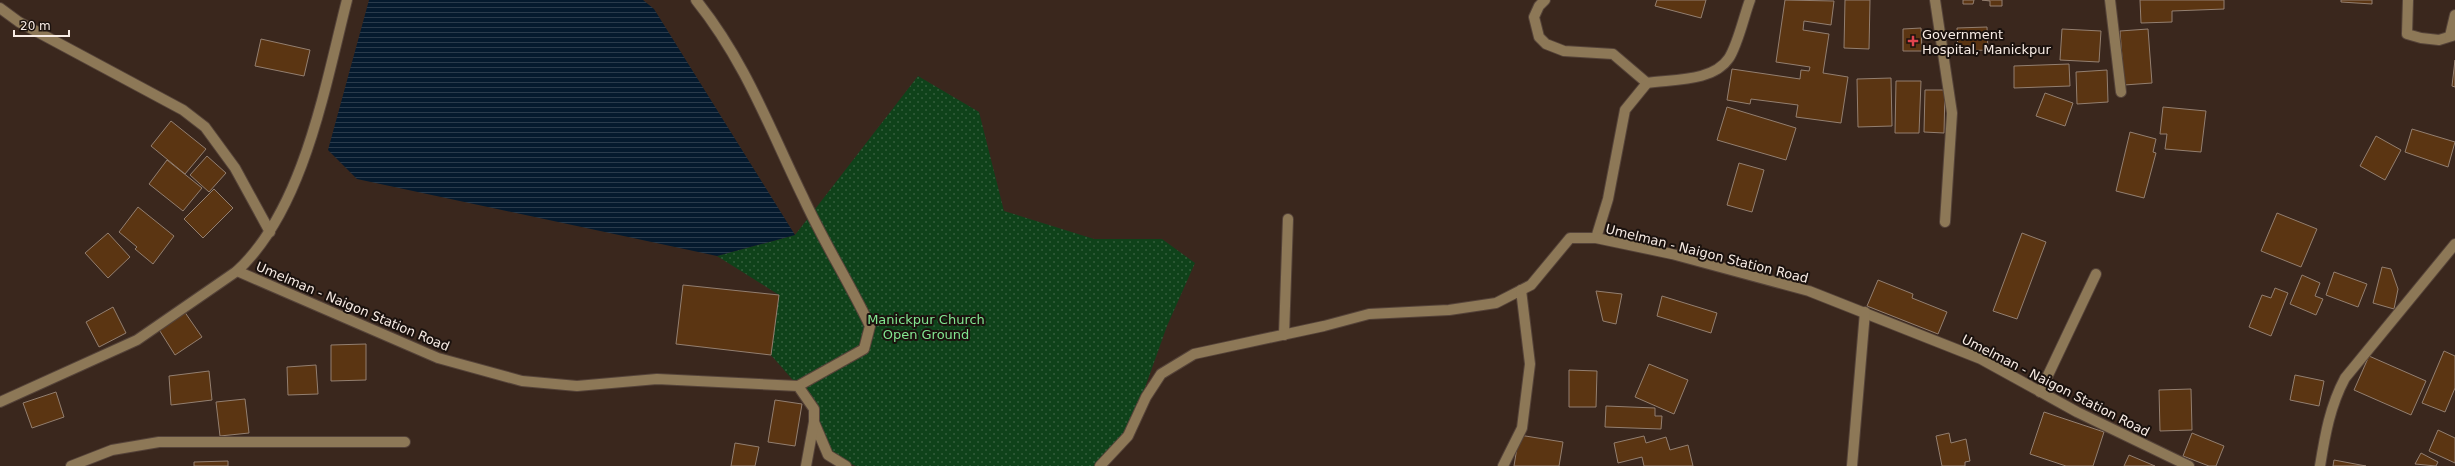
<svg xmlns="http://www.w3.org/2000/svg" width="2455" height="466" viewBox="0 0 2455 466" font-family="'DejaVu Sans',sans-serif">
<style>
.grass{fill:url(#grass-dots)}
.water{fill:url(#water-rules)}
.building{fill:#5b3512;stroke:#937f70}
.lines{fill:none;stroke-linecap:round;stroke-linejoin:round}
.minor-casing{stroke:#554339;stroke-width:12}
.minor{stroke:#8d7857;stroke-width:10}
.health-dot{fill:#e0444e;stroke:#1b120e;stroke-width:1.5}
.labels{text-anchor:middle;stroke-width:4;stroke-linejoin:round;paint-order:stroke}
.poi-label{font-size:13px;fill:#f8ece5;stroke:#1b120e;text-anchor:start}
.street-label{font-size:13px;fill:#f8ece5;stroke:#1b120e}
.park-label{font-size:13px;fill:#83e691;stroke:#1b120e}
</style>
<defs>
<pattern id="grass-dots" width="8" height="8" patternUnits="userSpaceOnUse"><rect width="8" height="8" fill="#0f421a"/><path d="M2 2h.1M6 6h.1" fill="none" stroke="#335d3b" stroke-width="1.8" stroke-linecap="round"/></pattern>
<pattern id="water-rules" width="6" height="5" patternUnits="userSpaceOnUse"><rect width="6" height="5" fill="#051a2e"/><path d="M0 2.5h6" fill="none" stroke="#2a3b4c"/></pattern>
</defs>
<rect width="100%" height="100%" fill="#3a271d"/>
<path class="grass" d="M 918,76 L 979,112 L 1004,211 L 1094,239 L 1162,239 L 1195,263 L 1167,326 L 1142,396 L 1123,437 L 1102,466 L 856,466 L 829,455 L 798,386 L 771,355 L 779,295 L 717,256 L 795,235 Z"/>
<path class="water" d="M 369,0 L 643,0 L 654,9 L 795,235 L 717,256 L 357,179 L 328,150 Z"/>
<g class="building">
<path d="M 1657,0 L 1706,0 L 1701,18 L 1655,6 Z"/>
<path d="M 1785,0 L 1834,1 L 1831,25 L 1804,21 L 1803,30 L 1829,34 L 1823,73 L 1848,77 L 1841,123 L 1796,117 L 1798,105 L 1751,99 L 1750,104 L 1727,100 L 1732,69 L 1800,79 L 1801,70 L 1809,71 L 1810,67 L 1776,62 Z"/>
<path d="M 1845,0 L 1870,0 L 1869,49 L 1844,48 Z"/>
<path d="M 1963,0 L 1974,0 L 1973,4 L 1963,4 Z"/>
<path d="M 1982,0 L 2002,0 L 2002,6 L 1990,6 L 1990,1 Z"/>
<path d="M 2140,0 L 2224,0 L 2224,9 L 2172,11 L 2172,22 L 2141,23 Z"/>
<path d="M 2341,0 L 2372,0 L 2372,4 L 2341,2 Z"/>
<path d="M 1987,27 L 1988,50 L 1958,51 L 1957,28 Z"/>
<path d="M 1921,28 L 1922,51 L 1903,51 L 1903,29 Z"/>
<path d="M 2062,29 L 2101,31 L 2099,62 L 2060,60 Z"/>
<path d="M 2148,29 L 2152,83 L 2124,85 L 2120,31 Z"/>
<path d="M 261,39 L 310,50 L 304,76 L 255,66 Z"/>
<path d="M 2455,60 L 2455,87 L 2452,86 Z"/>
<path d="M 2069,64 L 2070,86 L 2014,88 L 2014,66 Z"/>
<path d="M 2107,70 L 2108,102 L 2077,104 L 2076,72 Z"/>
<path d="M 1891,78 L 1892,126 L 1858,127 L 1857,79 Z"/>
<path d="M 1896,81 L 1921,81 L 1919,133 L 1895,133 Z"/>
<path d="M 1925,90 L 1945,90 L 1944,133 L 1924,132 Z"/>
<path d="M 2045,93 L 2073,103 L 2065,126 L 2036,116 Z"/>
<path d="M 1727,107 L 1796,128 L 1786,160 L 1717,140 Z"/>
<path d="M 2163,107 L 2206,111 L 2201,152 L 2165,149 L 2167,134 L 2160,134 Z"/>
<path d="M 171,121 L 206,149 L 185,174 L 151,146 Z"/>
<path d="M 2412,129 L 2455,142 L 2448,167 L 2405,152 Z"/>
<path d="M 2130,132 L 2156,139 L 2153,152 L 2156,153 L 2144,198 L 2116,191 Z"/>
<path d="M 2376,136 L 2401,150 L 2385,180 L 2360,166 Z"/>
<path d="M 207,156 L 226,173 L 209,192 L 190,175 Z"/>
<path d="M 167,160 L 202,188 L 183,211 L 149,184 Z"/>
<path d="M 1739,163 L 1764,170 L 1752,212 L 1727,205 Z"/>
<path d="M 214,189 L 233,208 L 203,238 L 184,219 Z"/>
<path d="M 138,207 L 174,236 L 153,264 L 135,249 L 137,247 L 119,232 Z"/>
<path d="M 2277,213 L 2317,229 L 2301,267 L 2261,251 Z"/>
<path d="M 108,233 L 130,257 L 108,278 L 85,253 Z"/>
<path d="M 2022,233 L 2046,242 L 2017,319 L 1993,311 Z"/>
<path d="M 2382,267 L 2391,269 L 2398,289 L 2394,309 L 2373,303 Z"/>
<path d="M 2334,272 L 2367,284 L 2358,307 L 2326,295 Z"/>
<path d="M 2302,275 L 2320,283 L 2315,296 L 2323,299 L 2316,315 L 2290,304 Z"/>
<path d="M 1878,280 L 1913,294 L 1912,298 L 1947,312 L 1938,334 L 1867,306 Z"/>
<path d="M 683,285 L 779,295 L 771,355 L 676,344 Z"/>
<path d="M 2275,288 L 2288,293 L 2271,336 L 2249,327 L 2262,295 L 2271,298 Z"/>
<path d="M 1596,291 L 1622,294 L 1616,324 L 1603,321 Z"/>
<path d="M 1662,296 L 1717,313 L 1711,333 L 1657,316 Z"/>
<path d="M 113,307 L 126,333 L 99,347 L 86,322 Z"/>
<path d="M 184,311 L 202,337 L 175,355 L 158,328 Z"/>
<path d="M 366,344 L 366,380 L 331,381 L 331,345 Z"/>
<path d="M 2444,351 L 2455,356 L 2455,388 L 2445,412 L 2422,403 Z"/>
<path d="M 2369,356 L 2426,381 L 2411,415 L 2354,390 Z"/>
<path d="M 1649,364 L 1688,380 L 1674,414 L 1635,397 Z"/>
<path d="M 316,365 L 318,394 L 288,395 L 287,367 Z"/>
<path d="M 1569,370 L 1597,371 L 1596,407 L 1569,407 Z"/>
<path d="M 209,371 L 212,400 L 171,405 L 169,376 Z"/>
<path d="M 2295,375 L 2324,381 L 2319,406 L 2290,400 Z"/>
<path d="M 2191,389 L 2192,430 L 2160,431 L 2159,390 Z"/>
<path d="M 56,392 L 64,417 L 32,428 L 23,403 Z"/>
<path d="M 245,399 L 249,433 L 220,436 L 216,402 Z"/>
<path d="M 775,400 L 802,404 L 795,446 L 768,442 Z"/>
<path d="M 1606,406 L 1655,408 L 1655,416 L 1662,416 L 1661,429 L 1605,427 Z"/>
<path d="M 2044,412 L 2104,432 L 2093,466 L 2066,466 L 2030,454 Z"/>
<path d="M 2438,430 L 2455,438 L 2455,463 L 2429,451 Z"/>
<path d="M 1949,433 L 1951,443 L 1966,439 L 1970,461 L 1965,462 L 1965,466 L 1942,466 L 1936,436 Z"/>
<path d="M 2192,433 L 2224,446 L 2216,466 L 2209,466 L 2183,456 Z"/>
<path d="M 1519,435 L 1563,442 L 1559,466 L 1514,466 Z"/>
<path d="M 1644,436 L 1646,443 L 1666,437 L 1670,450 L 1688,445 L 1693,466 L 1644,466 L 1642,457 L 1618,463 L 1614,443 Z"/>
<path d="M 735,443 L 759,447 L 755,466 L 731,466 Z"/>
<path d="M 2421,453 L 2438,462 L 2436,466 L 2415,464 Z"/>
<path d="M 2129,455 L 2155,466 L 2124,466 Z"/>
<path d="M 2334,460 L 2366,466 L 2333,466 Z"/>
<path d="M 228,461 L 228,466 L 194,466 L 194,462 Z"/>
</g>
<g class="lines">
<g class="minor-casing">
<g id="minor">
<path d="M 696,0 C 745,61 769,127 803,197 C 823,241 849,282 870,326 L 864,349 L 798,386"/>
<path d="M 1545,0 L 1539,6 L 1534,17 L 1539,37 L 1546,44 L 1564,51 L 1613,54 L 1647,83"/>
<path d="M 1935,0 L 1952,113 L 1945,222"/>
<path d="M 2110,0 L 2121,92"/>
<path d="M 2408,0 L 2407,34 L 2421,38 L 2439,40 L 2455,35"/>
<path d="M 0,8 L 19,22 L 183,110 L 205,127 L 235,168 L 270,232"/>
<path d="M 2450,36 L 2455,15"/>
<path d="M 1596,238 L 1608,199 L 1625,110 L 1647,83 C 1673,79 1713,82 1729,58 C 1738,44 1744,16 1750,0"/>
<path d="M 237,271 C 304,209 325,86 347,0"/>
<path d="M 1284,335 L 1288,219"/>
<path d="M 2040,392 L 2096,274"/>
<path d="M 0,402 L 137,340 L 237,271 L 438,358 L 522,381 L 577,386 L 657,379 L 798,386 L 814,409 L 814,422 L 828,455 L 846,466"/>
<path d="M 71,466 L 112,450 L 159,442 L 405,442"/>
<path d="M 806,466 L 814,422"/>
<path d="M 1100,466 L 1128,436 L 1146,397 L 1161,374 L 1194,354 L 1324,326 L 1369,314 L 1449,310 L 1496,303 L 1531,285 L 1570,238 L 1596,238 L 1672,254 L 1809,291 L 1981,359 L 2077,412 L 2189,466"/>
<path d="M 1503,466 L 1522,428 L 1530,364 L 1521,290"/>
<path d="M 1852,466 L 1865,312"/>
<path d="M 2320,466 C 2325,435 2330,406 2345,378 L 2455,244"/>
</g>
</g>
<use href="#minor" class="minor"/>
</g>
<path class="health-dot" d="M1911 35h4v4h4v4h-4v4h-4v-4h-4v-4h4z"/>
<g class="labels">
<g class="poi-label">
<text x="1922" y="39">Government<tspan x="1922" dy="15">Hospital, Manickpur</tspan></text>
</g>
<g class="street-label">
<text transform="translate(1707 253) rotate(14)" y="5">Umelman - Naigon Station Road</text>
<text transform="translate(353 306) rotate(23)" y="5">Umelman - Naigon Station Road</text>
<text transform="translate(2056 385) rotate(27)" y="5">Umelman - Naigon Station Road</text>
</g>
<g class="park-label">
<text x="926" y="324">Manickpur Church<tspan x="926" dy="15">Open Ground</tspan></text>
</g>
</g>
<path d="M14 30v6h55v-6" fill="none" stroke="#f8ece5" stroke-width="2"/>
<text x="20" y="30" font-size="12" fill="#f8ece5" stroke="#1b120e" stroke-width="3" paint-order="stroke">20 m</text>
</svg>
